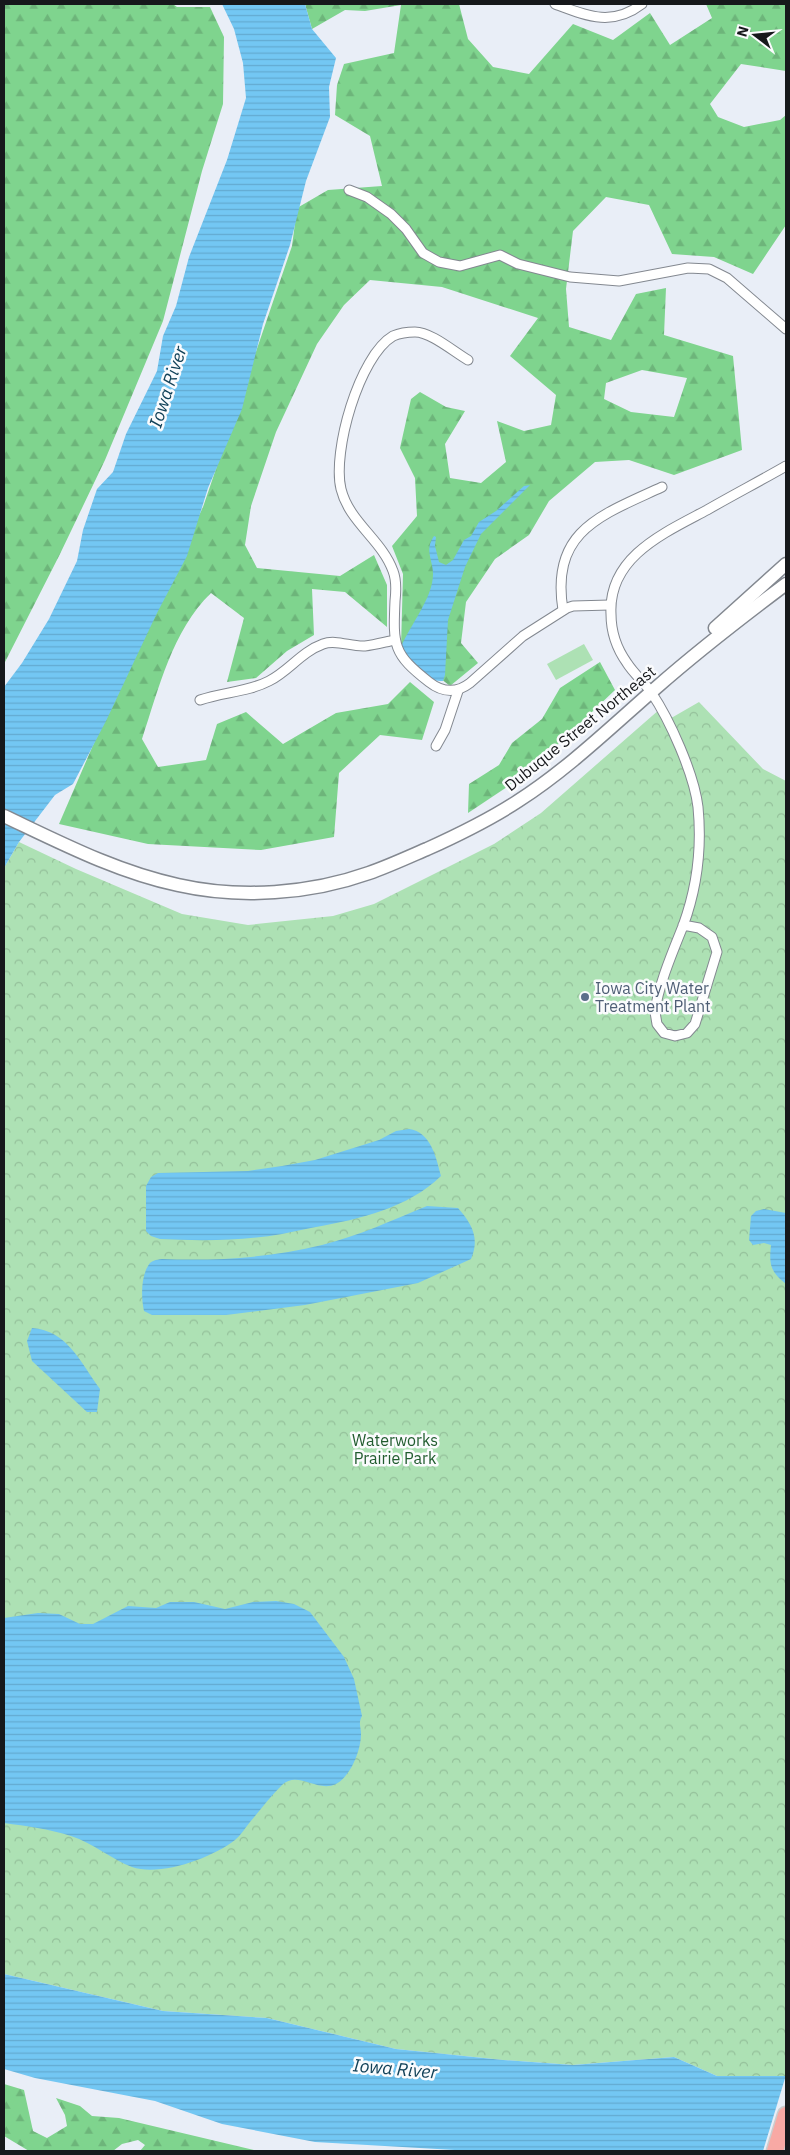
<svg xmlns="http://www.w3.org/2000/svg" width="790" height="2155" viewBox="0 0 790 2155" font-family="'IBM Plex Sans',sans-serif">
<style>
.grass{fill:#ade1b4}
.forest{fill:url(#forest-firs);fill-rule:evenodd}
.park{fill:url(#park-crowns)}
.water{fill:url(#water-rules)}
.pier{fill:#e9eef7}
.lines{fill:none;stroke-linecap:round;stroke-linejoin:round}
.minor-casing{stroke:#838890;stroke-width:11}
.secondary-casing{stroke:#838890;stroke-width:15}
.motorway-casing{stroke:#cccccd;stroke-width:19}
.minor{stroke:#fff;stroke-width:9}
.secondary{stroke:#fff;stroke-width:12}
.motorway{stroke:#f8a9a4;stroke-width:16}
.service-dot{fill:#5c6f8a;stroke:#fafbfd;stroke-width:2}
.labels{text-anchor:middle;stroke-width:5;stroke-linejoin:round;paint-order:stroke}
.street-label{font-size:16px;fill:#16181b;stroke:#fafbfd}
.service-label{font-size:16px;fill:#4e5e75;stroke:#fafbfd;text-anchor:start}
.park-label{font-size:16px;fill:#215c2f;stroke:#fafbfd}
.water-label{font-size:18px;font-style:italic;fill:#124259;stroke:#fafbfd}
</style>
<defs>
<pattern id="forest-firs" width="22" height="20" patternUnits="userSpaceOnUse" patternTransform="scale(1.25)"><rect width="22" height="20" fill="#7fd48e"/><path d="M5 1l3.5 6h-7zM16 11l3.5 6h-7z" fill="#6db57a"/></pattern>
<pattern id="park-crowns" width="20" height="18" patternUnits="userSpaceOnUse" patternTransform="scale(1.25)"><rect width="20" height="18" fill="#ade1b4"/><path d="M2 6a3 3 0 1 1 6 0M12 15a3 3 0 1 1 6 0" fill="none" stroke="#94c09a"/></pattern>
<pattern id="water-rules" width="6" height="5" patternUnits="userSpaceOnUse" patternTransform="scale(1.25)"><rect width="6" height="5" fill="#73c7f3"/><path d="M0 2.5h6" fill="none" stroke="#63aad0"/></pattern>
</defs>
<rect width="100%" height="100%" fill="#e9eef7"/>
<path class="grass" d="M 584,644 L 593,660 L 556,680 L 547,664 Z"/>
<g class="forest">
<path d="M 4,4 L 173,4 L 177,7 L 210,7 L 224,37 L 223,104 L 202,171 L 163,321 L 105,460 L 60,554 L 4,664 Z"/>
<path d="M 305,4 L 459,4 L 468,39 L 493,67 L 529,74 L 573,24 L 613,40 L 650,13 L 670,45 L 712,18 L 706,4 L 784,4 L 786,5 L 786,71 L 741,64 L 710,104 L 718,117 L 744,127 L 780,120 L 786,115 L 786,225 L 753,274 L 714,257 L 672,254 L 649,205 L 606,197 L 573,231 L 566,289 L 569,327 L 611,340 L 636,294 L 666,288 L 664,335 L 733,356 L 742,450 L 674,475 L 629,460 L 595,462 L 549,501 L 529,535 L 495,559 L 466,602 L 461,643 L 478,663 L 450,686 L 401,647 L 403,574 L 392,546 L 417,516 L 415,478 L 400,448 L 411,399 L 420,392 L 446,407 L 465,411 L 445,444 L 450,478 L 481,483 L 506,462 L 497,421 L 524,431 L 551,425 L 556,395 L 510,356 L 538,318 L 442,287 L 370,280 L 344,305 L 317,344 L 276,432 L 251,506 L 245,545 L 257,568 L 340,576 L 374,555 L 387,585 L 387,627 L 345,592 L 312,589 L 314,635 L 287,651 L 256,678 L 227,682 L 244,618 L 211,593 C 172,631 159,688 142,739 L 158,767 L 206,760 L 217,724 L 246,712 L 283,744 L 336,713 L 388,704 L 410,682 L 434,702 L 422,740 L 380,735 L 339,773 L 334,837 L 261,850 L 148,844 L 59,824 L 119,685 L 203,507 L 292,246 L 297,208 L 328,190 L 382,186 L 370,136 L 335,115 L 337,85 L 344,64 L 394,53 L 401,5 L 365,11 L 345,10 L 312,29 ZM 642,370 L 687,378 L 674,417 L 631,412 L 604,399 L 606,383 Z"/>
<path d="M 600,662 L 615,690 L 528,773 L 468,813 L 469,784 L 499,765 L 512,743 L 542,719 L 560,688 Z"/>
<path d="M 4,2084 L 24,2090 L 33,2131 L 47,2138 L 67,2126 L 65,2115 L 56,2098 L 80,2106 L 92,2116 L 119,2118 L 258,2151 L 140,2151 L 145,2145 L 138,2140 L 122,2144 L 113,2151 L 29,2151 L 4,2136 Z"/>
</g>
<path class="park" d="M 699,702 L 763,769 L 786,781 L 786,2076 L 717,2076 L 674,2057 L 573,2065 L 503,2060 L 396,2049 L 267,2018 L 163,2011 L 4,1974 L 4,868 L 19,842 L 76,869 L 182,914 L 248,925 L 333,916 L 374,904 L 494,844 L 541,813 L 660,709 L 665,718 L 673,717 Z"/>
<g class="water">
<path d="M 222,4 L 305,4 L 312,29 L 336,58 L 329,87 L 330,117 L 306,181 L 290,245 L 263,324 L 242,409 L 208,488 L 187,556 L 157,613 L 106,721 L 73,784 L 55,795 L 19,842 L 4,868 L 4,687 L 22,663 L 49,619 L 77,561 L 83,530 L 97,489 L 113,472 L 126,434 L 157,371 L 163,336 L 176,306 L 189,257 L 227,160 L 246,98 L 243,63 L 234,29 Z"/>
<path d="M 530,485 L 481,534 L 465,567 L 448,620 L 445,675 L 443,681 C 425,683 409,660 401,647 C 410,625 433,598 433,574 C 433,560 424,550 434,536 L 436,537 L 435,546 L 439,562 L 446,565 L 453,560 L 464,540 L 471,536 L 479,522 L 496,511 L 524,486 Z"/>
<path d="M 409,1129 C 431,1132 436,1157 441,1176 C 408,1208 360,1219 316,1227 C 304,1229 293,1232 282,1234 C 242,1241 201,1241 160,1239 L 151,1236 L 146,1231 L 146,1186 L 151,1177 L 158,1173 L 248,1171 L 282,1166 L 315,1160 L 379,1140 L 396,1131 Z"/>
<path d="M 427,1206 L 458,1208 C 472,1224 480,1238 471,1259 L 418,1283 L 305,1305 L 226,1315 L 152,1315 L 144,1311 C 141,1298 141,1277 148,1266 C 151,1260 156,1260 162,1259 C 216,1261 270,1258 322,1245 C 358,1236 393,1220 427,1206 Z"/>
<path d="M 764,1209 L 786,1213 L 786,1284 C 770,1271 769,1265 771,1245 L 764,1243 L 753,1245 L 749,1240 L 751,1216 L 756,1211 Z"/>
<path d="M 32,1328 C 67,1330 81,1363 100,1389 L 97,1412 L 87,1412 L 32,1361 L 27,1341 Z"/>
<path d="M 276,1601 L 294,1604 L 310,1612 L 344,1657 L 354,1679 L 362,1716 C 358,1723 361,1727 361,1734 C 361,1750 351,1776 336,1784 C 317,1793 298,1770 282,1785 C 271,1796 260,1810 250,1822 C 245,1828 241,1835 235,1840 C 212,1858 160,1877 132,1867 C 111,1859 93,1843 71,1836 C 49,1829 26,1826 4,1823 L 4,1618 L 38,1613 L 59,1614 L 80,1624 L 93,1624 L 128,1606 L 156,1608 L 170,1602 L 194,1602 L 225,1609 L 253,1602 Z"/>
<path d="M 4,1974 L 163,2011 L 267,2018 L 396,2049 L 503,2060 L 573,2065 L 674,2057 L 717,2076 L 786,2076 L 786,2151 L 472,2151 L 315,2142 L 222,2124 L 155,2101 L 35,2078 L 4,2069 Z"/>
</g>
<path class="pier" d="M 786,2075 L 786,2151 L 763,2151 Z"/>
<g class="lines">
<g class="minor-casing">
<g id="minor">
<path d="M 555,4 C 587,16 612,27 642,4"/>
<path d="M 349,190 L 367,197 L 391,214 L 406,229 L 423,253 L 439,262 L 460,266 L 500,255 L 518,264 L 570,277 L 619,281 L 688,268 L 709,269 L 727,278 L 786,329"/>
<path d="M 468,360 C 454,352 431,332 415,332 C 408,332 400,333 393,336 C 359,356 332,452 341,489 C 349,522 382,540 393,571 C 397,581 396,592 395,601 C 393,646 393,654 429,682 C 443,693 457,693 470,683 L 523,636 L 567,608 L 573,606 L 610,605"/>
<path d="M 563,610 C 550,530 602,515 662,487"/>
<path d="M 200,700 C 223,692 248,692 269,681 C 289,671 301,652 323,644 C 336,639 351,647 365,646 C 375,645 385,642 395,640"/>
<path d="M 436,746 L 445,730 L 458,691"/>
<path d="M 683,925 L 699,928 L 712,937 L 717,952 L 695,1024 L 687,1033 L 675,1036 L 664,1033 L 657,1024 L 655,1012 C 658,986 673,951 683,926 C 697,888 702,848 698,807 C 694,774 670,720 651,692 C 644,682 634,674 627,663 C 617,649 611,631 611,614 C 608,557 664,533 707,510 C 733,495 760,481 786,466"/>
</g>
</g>
<g class="secondary-casing">
<g id="secondary">
<path d="M 715,628 L 786,564"/>
<path d="M 4,816 C 61,843 117,872 178,885 C 240,899 310,894 369,873 C 389,866 408,857 427,849 C 458,835 489,820 518,801 C 568,769 612,726 657,687 C 698,651 742,617 786,584"/>
</g>
</g>
<g class="motorway-casing">
<path id="motorway" d="M 775,2151 L 786,2115"/>
</g>
<use href="#minor" class="minor"/>
<use href="#secondary" class="secondary"/>
<use href="#motorway" class="motorway"/>
</g>
<circle class="service-dot" cx="585" cy="997" r="5"/>
<g class="labels">
<g class="street-label">
<text transform="translate(580 728) rotate(-39)" y="6">Dubuque Street Northeast</text>
</g>
<g class="service-label">
<text x="595" y="994">Iowa City Water<tspan x="595" dy="18">Treatment Plant</tspan></text>
</g>
<g class="park-label">
<text x="395" y="1446">Waterworks<tspan x="395" dy="18">Prairie Park</tspan></text>
</g>
<g class="water-label">
<text transform="translate(168 387) rotate(-72)" y="6">Iowa River</text>
<text transform="translate(395 2069) rotate(5)" y="6">Iowa River</text>
</g>
</g>
<rect width="790" height="2155" fill="none" stroke="#16181b" stroke-width="10"/>
<g transform="translate(755 35) rotate(286)" stroke="#fafbfd" stroke-width="4" paint-order="stroke">
<path d="M0-4L9 19L0 12L-9 19Z" fill="#16181b"/>
<text y="-8" font-size="14" font-weight="bold" text-anchor="middle" fill="#16181b">N</text>
</g>
</svg>
